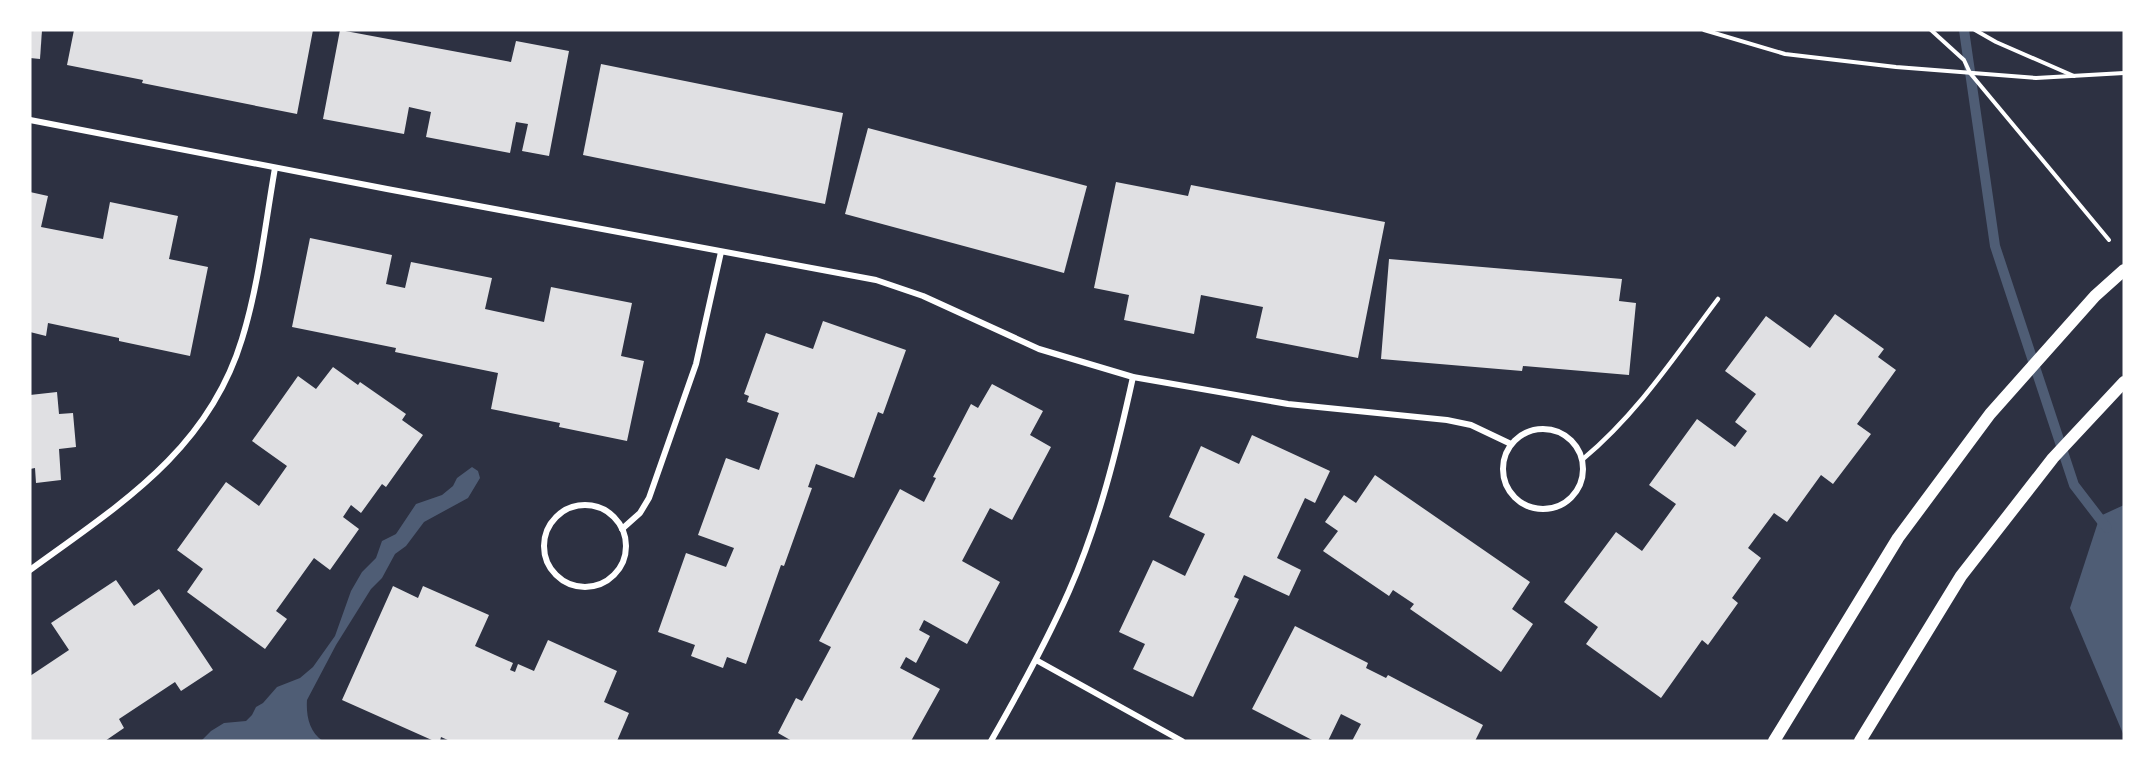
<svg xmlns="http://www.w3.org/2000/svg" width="2154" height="771" viewBox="0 0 2154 771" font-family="Montserrat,sans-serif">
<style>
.water{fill:#4f5d75}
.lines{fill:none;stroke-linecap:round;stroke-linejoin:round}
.stream{stroke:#4f5d75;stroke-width:10}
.building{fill:#e0e0e3}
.path{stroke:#fff;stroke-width:4}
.service{stroke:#fff;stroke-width:4.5}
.minor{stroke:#fff;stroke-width:6}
.secondary{stroke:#fff;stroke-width:12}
</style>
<rect width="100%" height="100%" fill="#2d3142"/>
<g class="water">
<path d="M 472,467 L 478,471 L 480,478 L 468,498 L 424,522 L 406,546 L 395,554 L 382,578 L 371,589 L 336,645 L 307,700 C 306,715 309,732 323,741 L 201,741 L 211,731 L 224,723 L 246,721 L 252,715 L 256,707 L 263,703 L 277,687 L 300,678 L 313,667 L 335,636 L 351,591 L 362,572 L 376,558 L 382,541 L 396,534 L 416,504 L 442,495 L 453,486 L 457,478 Z"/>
<path d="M 2124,505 L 2124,736 L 2070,608 L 2100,516 Z"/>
</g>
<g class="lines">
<path class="stream" d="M 1964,30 L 1995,246 L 2074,485 L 2107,528"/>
</g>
<g class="building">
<path d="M 30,30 L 42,30 L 40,59 L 30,58 Z"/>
<path d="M 74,30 L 313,30 L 297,114 L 142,83 L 143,80 L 67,65 Z"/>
<path d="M 340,30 L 511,62 L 516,41 L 569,51 L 549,156 L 522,151 L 528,124 L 516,122 L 510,153 L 426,137 L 431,112 L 409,107 L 404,134 L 323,119 Z"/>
<path d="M 601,64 L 843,113 L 825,204 L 583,155 Z"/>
<path d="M 868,128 L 1087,186 L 1064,273 L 845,214 Z"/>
<path d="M 1116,182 L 1188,196 L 1191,185 L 1385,222 L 1358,358 L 1256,338 L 1263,307 L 1201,295 L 1194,334 L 1124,320 L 1129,295 L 1094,288 Z"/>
<path d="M 30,192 L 48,196 L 41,227 L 103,239 L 110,202 L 178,216 L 169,259 L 208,267 L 190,356 L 119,341 L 119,338 L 48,323 L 46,336 L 30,332 Z"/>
<path d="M 310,238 L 392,255 L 386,284 L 405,288 L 411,262 L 492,278 L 485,309 L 544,322 L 551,287 L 632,303 L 621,356 L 644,361 L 627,441 L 559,427 L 560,423 L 491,409 L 498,373 L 395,352 L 396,348 L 292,327 Z"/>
<path d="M 1389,259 L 1622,279 L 1619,301 L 1636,303 L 1629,375 L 1523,366 L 1522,371 L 1381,359 Z"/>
<path d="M 1835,314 L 1884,349 L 1878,357 L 1896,370 L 1857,424 L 1871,434 L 1833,484 L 1821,475 L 1787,522 L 1774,513 L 1748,548 L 1761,558 L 1732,598 L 1738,603 L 1708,645 L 1702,640 L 1661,698 L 1586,644 L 1598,627 L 1564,602 L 1616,532 L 1642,551 L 1676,504 L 1649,485 L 1697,419 L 1735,447 L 1747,431 L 1735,422 L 1756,394 L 1725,371 L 1766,316 L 1810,348 Z"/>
<path d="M 823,321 L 906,350 L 883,414 L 878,412 L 854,478 L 816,464 L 808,487 L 812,488 L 784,566 L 781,565 L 746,664 L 727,657 L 723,668 L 691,656 L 695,645 L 658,632 L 686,553 L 726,567 L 734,548 L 698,535 L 726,458 L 759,470 L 779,413 L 747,402 L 749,396 L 744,394 L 766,333 L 813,349 Z"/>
<path d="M 333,367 L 358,385 L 360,382 L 406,414 L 402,420 L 423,435 L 386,487 L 382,484 L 361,513 L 351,505 L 343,517 L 359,529 L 330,570 L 314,558 L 276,611 L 287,619 L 265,649 L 187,592 L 203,569 L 177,550 L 226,482 L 259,506 L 287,466 L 252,441 L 298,376 L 316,389 Z"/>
<path d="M 992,384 L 1043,411 L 1030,435 L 1051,447 L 1012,520 L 990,508 L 962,561 L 1000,582 L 967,644 L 924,620 L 919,630 L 930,636 L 916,663 L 906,657 L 900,668 L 940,689 L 911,741 L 792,741 L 778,733 L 796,698 L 802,701 L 831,647 L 819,641 L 900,489 L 924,502 L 936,478 L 933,477 L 971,404 L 978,408 Z"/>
<path d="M 57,392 L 59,414 L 73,413 L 76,447 L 59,449 L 61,480 L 36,483 L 35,468 L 30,469 L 30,395 Z"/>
<path d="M 1252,435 L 1330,471 L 1315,503 L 1305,498 L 1277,558 L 1301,570 L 1289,596 L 1244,575 L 1234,597 L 1239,599 L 1193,697 L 1133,669 L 1145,644 L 1119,632 L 1153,560 L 1185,576 L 1205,534 L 1169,517 L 1201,446 L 1239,464 Z"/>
<path d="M 1375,475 L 1530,582 L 1512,609 L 1533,624 L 1501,672 L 1410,609 L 1414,604 L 1393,590 L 1389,596 L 1323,551 L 1338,531 L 1325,522 L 1344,495 L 1356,503 Z"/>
<path d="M 116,580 L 134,606 L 159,589 L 213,670 L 181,691 L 175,682 L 119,719 L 124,728 L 105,741 L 30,741 L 30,676 L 69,650 L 51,623 Z"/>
<path d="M 393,586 L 418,598 L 423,586 L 489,615 L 475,646 L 513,663 L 510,670 L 515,672 L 518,664 L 534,671 L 548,640 L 617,671 L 604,702 L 629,713 L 617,741 L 450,741 L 441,737 L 440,741 L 434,741 L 342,700 Z"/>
<path d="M 1295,626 L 1368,663 L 1366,668 L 1386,678 L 1388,675 L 1483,725 L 1475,741 L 1352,741 L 1361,724 L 1341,714 L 1328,741 L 1314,741 L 1252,709 Z"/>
</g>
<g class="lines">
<g class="path">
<path d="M 1704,30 L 1785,54 L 1896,67 L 2036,78 L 2124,73"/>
<path d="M 1931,30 L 1964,60 L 1970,73 L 2109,240"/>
<path d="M 1975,30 L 1996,42 L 2074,76"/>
</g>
<path class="service" d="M 1583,459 C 1638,413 1675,356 1718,299"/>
<g class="minor">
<path d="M 30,120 L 387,189 L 876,280 L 923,296 L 1039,349 L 1133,377 L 1288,404 L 1447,420 L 1471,425 L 1511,444"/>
<circle cx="1543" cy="469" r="40"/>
<circle cx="585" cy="546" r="41"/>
<path d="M 622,529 L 640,513 L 649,498 L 696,364 L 721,252"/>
<path d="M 30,570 C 119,505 208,451 242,339 C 259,284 265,225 275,168"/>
<path d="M 1036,660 L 1182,741"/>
<path d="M 991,741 C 1019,692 1046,643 1069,591 C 1099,523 1117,450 1133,377"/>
</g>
<g class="secondary">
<path d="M 1774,741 L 1898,538 L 1990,414 L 2095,296 L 2124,270"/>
<path d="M 1860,741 L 1961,576 L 2053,458 L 2124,382"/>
</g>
</g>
<rect width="2154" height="771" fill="none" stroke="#ffffff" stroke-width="63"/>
</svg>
